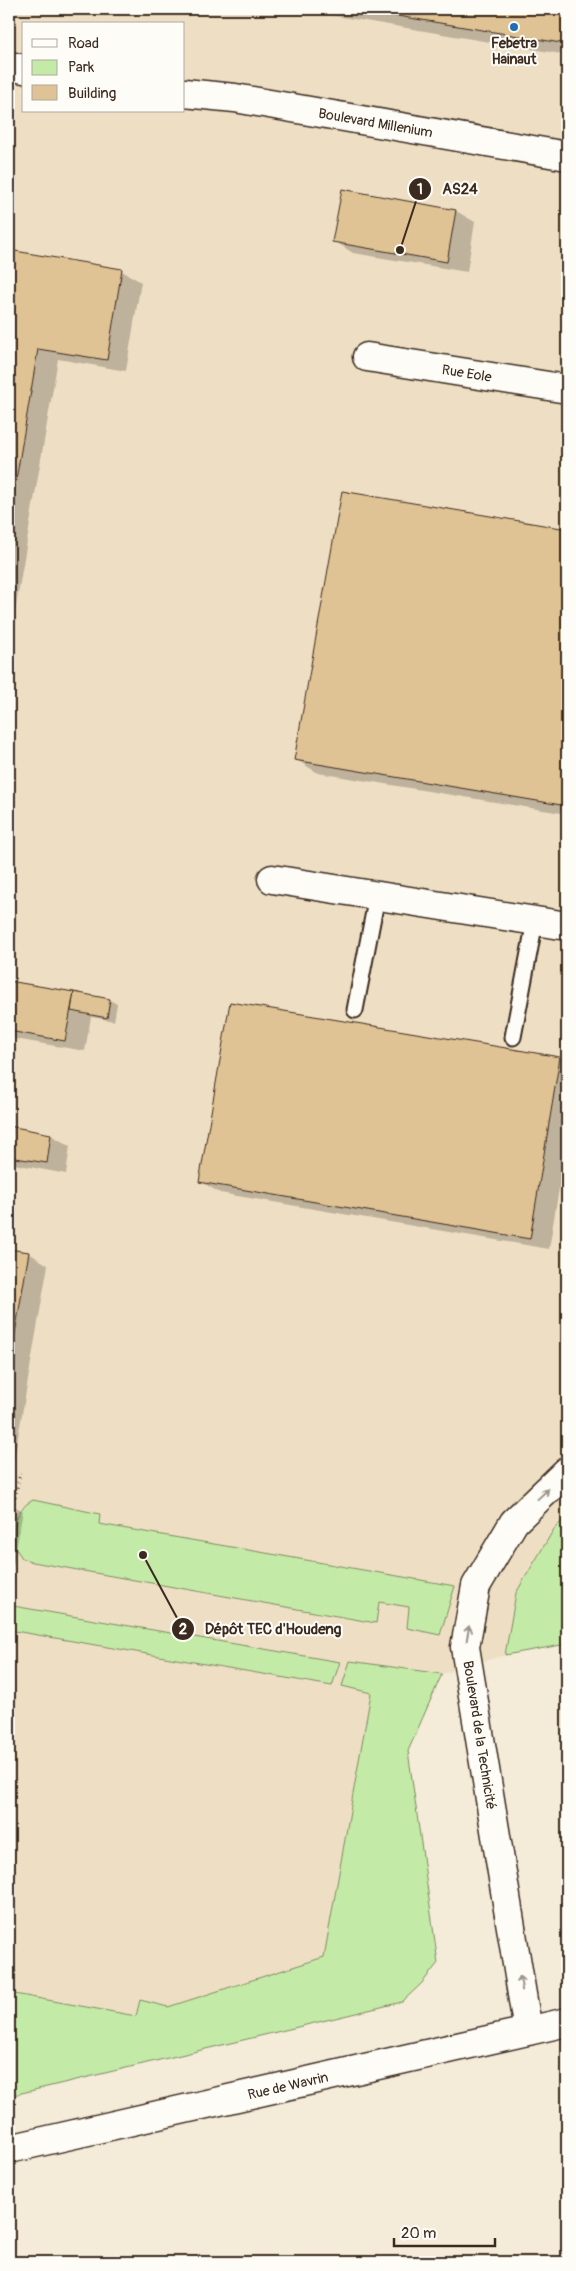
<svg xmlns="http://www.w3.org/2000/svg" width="576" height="2271" viewBox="0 0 576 2271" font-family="Pangolin,sans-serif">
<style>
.built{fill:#eedfc4;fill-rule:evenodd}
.green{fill:#c3eba7;stroke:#7f8a62}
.shadow{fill:#0003}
.building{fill:#e0c394;stroke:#3b2a1e}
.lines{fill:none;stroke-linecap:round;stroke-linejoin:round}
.service-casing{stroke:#3b2a1e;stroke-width:19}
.minor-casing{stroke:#3b2a1e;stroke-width:31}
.path{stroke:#3b2a1e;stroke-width:3;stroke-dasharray:1 4;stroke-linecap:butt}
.service{stroke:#fdfcf7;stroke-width:15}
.minor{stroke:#fdfcf7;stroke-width:28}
.oneway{stroke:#9c938a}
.poi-dot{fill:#1f6fb2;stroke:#fdfcf7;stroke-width:2}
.labels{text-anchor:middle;stroke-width:4;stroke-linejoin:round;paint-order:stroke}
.poi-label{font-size:14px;font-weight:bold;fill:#3b2a1e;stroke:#fdfcf7}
.street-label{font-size:14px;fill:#3b2a1e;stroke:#fdfcf7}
.leader{fill:none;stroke:#3b2a1e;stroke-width:2}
.callout-dot{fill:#3b2a1e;stroke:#fdfcf7;stroke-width:2}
.mark-label{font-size:15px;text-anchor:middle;font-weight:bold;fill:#fff}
.callout-label{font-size:15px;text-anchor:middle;font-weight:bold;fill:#3b2a1e;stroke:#fdfcf7;stroke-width:4;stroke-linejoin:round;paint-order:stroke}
</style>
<rect width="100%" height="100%" fill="#f4ebd9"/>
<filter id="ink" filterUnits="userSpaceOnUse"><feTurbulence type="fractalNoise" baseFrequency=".02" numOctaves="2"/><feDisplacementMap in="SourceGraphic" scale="10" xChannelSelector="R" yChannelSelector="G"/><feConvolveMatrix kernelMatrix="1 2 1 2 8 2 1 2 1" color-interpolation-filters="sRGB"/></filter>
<g filter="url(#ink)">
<path class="built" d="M 9,9 L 567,9 L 567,1644 L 505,1655 L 442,1674 L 408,1751 L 438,1963 L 422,1983 L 9,2096 ZM 24,24 L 184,24 L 184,111 L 24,111 Z"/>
<g class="green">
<path d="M 33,1500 L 100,1514 L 99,1524 L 455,1586 L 440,1635 L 407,1628 L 409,1607 L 379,1602 L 376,1623 L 33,1562 L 22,1558 L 14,1546 C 16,1525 12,1512 33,1500 Z"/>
<path d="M 567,1516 L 567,1644 L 505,1655 L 516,1593 L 554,1529 Z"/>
<path d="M 13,1606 L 340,1662 L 332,1686 L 9,1630 Z"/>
<path d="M 350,1661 L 442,1674 L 408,1751 L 438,1963 L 422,1983 L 402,2002 L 9,2096 L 9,1993 L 136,2016 L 140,2000 L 168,2007 L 324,1957 L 371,1693 L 342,1686 Z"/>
</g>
<g class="shadow">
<path d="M 298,9 L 567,9 L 567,55 L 300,10 Z"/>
<path d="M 456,211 L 475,222 L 467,272 L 353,253 L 334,241 Z"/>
<path d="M 9,251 L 122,271 L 141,282 L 126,371 L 58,359 L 9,647 Z"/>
<path d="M 343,492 L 567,530 L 567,814 L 318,773 L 295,759 Z"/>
<path d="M 9,982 L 110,1000 L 117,1004 L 114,1021 L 91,1017 L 85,1051 L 9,1038 Z"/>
<path d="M 560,1058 L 567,1062 L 567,1140 L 549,1249 L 220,1193 L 200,1181 Z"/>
<path d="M 9,1128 L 51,1135 L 70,1146 L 66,1174 L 9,1163 Z"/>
<path d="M 9,1250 L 29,1253 L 48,1265 L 9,1489 Z"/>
<path d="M 9,1503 L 23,1511 L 13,1567 L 9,1566 Z"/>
</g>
<g class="building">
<path d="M 355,9 L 567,9 L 567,44 Z"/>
<path d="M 342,189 L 456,210 L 447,262 L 332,242 Z"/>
<path d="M 9,250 L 122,269 L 107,360 L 38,349 L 9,522 Z"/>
<path d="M 342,491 L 567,529 L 567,806 L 294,760 Z"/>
<path d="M 9,981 L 74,992 L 65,1041 L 9,1031 Z"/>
<path d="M 74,992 L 110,999 L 107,1018 L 71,1011 Z"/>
<path d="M 230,1002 L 560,1057 L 530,1239 L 199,1182 Z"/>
<path d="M 9,1126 L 51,1134 L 47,1163 L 9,1157 Z"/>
<path d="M 9,1249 L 29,1252 L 9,1368 Z"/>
</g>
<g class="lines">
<g class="service-casing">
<g id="service">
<path d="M 355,1010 L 377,896"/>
<path d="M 513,1037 L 535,921"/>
</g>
</g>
<g class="minor-casing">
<g id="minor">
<path d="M 9,66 L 24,69"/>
<path id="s1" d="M 184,93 L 235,98 L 567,156"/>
<path id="s2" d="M 367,357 L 567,389"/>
<path d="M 272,879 L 567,926"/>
<path d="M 528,2031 L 465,1647 L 476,1586 L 514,1522 L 567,1471"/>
<path id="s3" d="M 9,2149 L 567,2022"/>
</g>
</g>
<g class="path">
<path d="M 9,1527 L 20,1473"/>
<path d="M 9,1569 L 14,1586"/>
</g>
<use href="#service" class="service"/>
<use href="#minor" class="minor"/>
</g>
<defs><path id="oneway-shaft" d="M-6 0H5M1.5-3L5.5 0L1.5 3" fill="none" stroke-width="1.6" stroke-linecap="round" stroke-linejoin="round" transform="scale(1.25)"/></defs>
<g class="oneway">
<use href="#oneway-shaft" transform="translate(543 1494) rotate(-43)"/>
<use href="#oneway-shaft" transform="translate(468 1633) rotate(-80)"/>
<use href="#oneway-shaft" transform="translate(521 1983) rotate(-99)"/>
</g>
</g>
<circle class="poi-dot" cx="514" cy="27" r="5"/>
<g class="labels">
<g class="poi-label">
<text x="514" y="48">Febetra<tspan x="514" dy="16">Hainaut</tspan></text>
</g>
<g class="street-label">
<text dy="5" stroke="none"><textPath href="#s1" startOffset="194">Boulevard Millenium</textPath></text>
<text dy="5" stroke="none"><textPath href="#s2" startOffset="101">Rue Eole</textPath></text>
<text transform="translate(480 1735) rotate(81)" y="5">Boulevard de la Technicité</text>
<text dy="5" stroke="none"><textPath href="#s3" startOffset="286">Rue de Wavrin</textPath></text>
</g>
</g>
<path class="leader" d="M400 250L420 189M143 1555L183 1629"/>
<g class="callout-dot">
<circle cx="400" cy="250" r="5"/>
<circle cx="143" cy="1555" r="5"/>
<circle cx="420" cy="189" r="12"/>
<circle cx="183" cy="1629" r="12"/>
</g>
<g class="mark-label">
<text x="420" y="194">1</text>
<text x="183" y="1634">2</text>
</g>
<g class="callout-label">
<text x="460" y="194">AS24</text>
<text x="273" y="1634">Dépôt TEC d'Houdeng</text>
</g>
<rect width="576" height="2271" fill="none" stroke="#fdfcf7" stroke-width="30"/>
<rect x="15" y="15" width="546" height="2241" fill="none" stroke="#3b2a1e" stroke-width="2" filter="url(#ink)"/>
<rect x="22" y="22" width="162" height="90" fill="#fdfcf7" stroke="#afa8a0"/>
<rect x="32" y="39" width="25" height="8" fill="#fdfcf7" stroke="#afa8a0"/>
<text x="68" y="48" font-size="15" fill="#3b2a1e">Road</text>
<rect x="32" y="60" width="25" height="15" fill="#c3eba7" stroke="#afa8a0"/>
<text x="68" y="72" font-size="15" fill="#3b2a1e">Park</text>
<rect x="32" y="85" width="25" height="15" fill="#e0c394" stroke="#afa8a0"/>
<text x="68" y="98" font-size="15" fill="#3b2a1e">Building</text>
<path d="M394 2238v8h101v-8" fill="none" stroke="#3b2a1e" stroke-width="2.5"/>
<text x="401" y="2238" font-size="15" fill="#3b2a1e" stroke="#fdfcf7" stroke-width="4" paint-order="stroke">20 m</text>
</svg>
